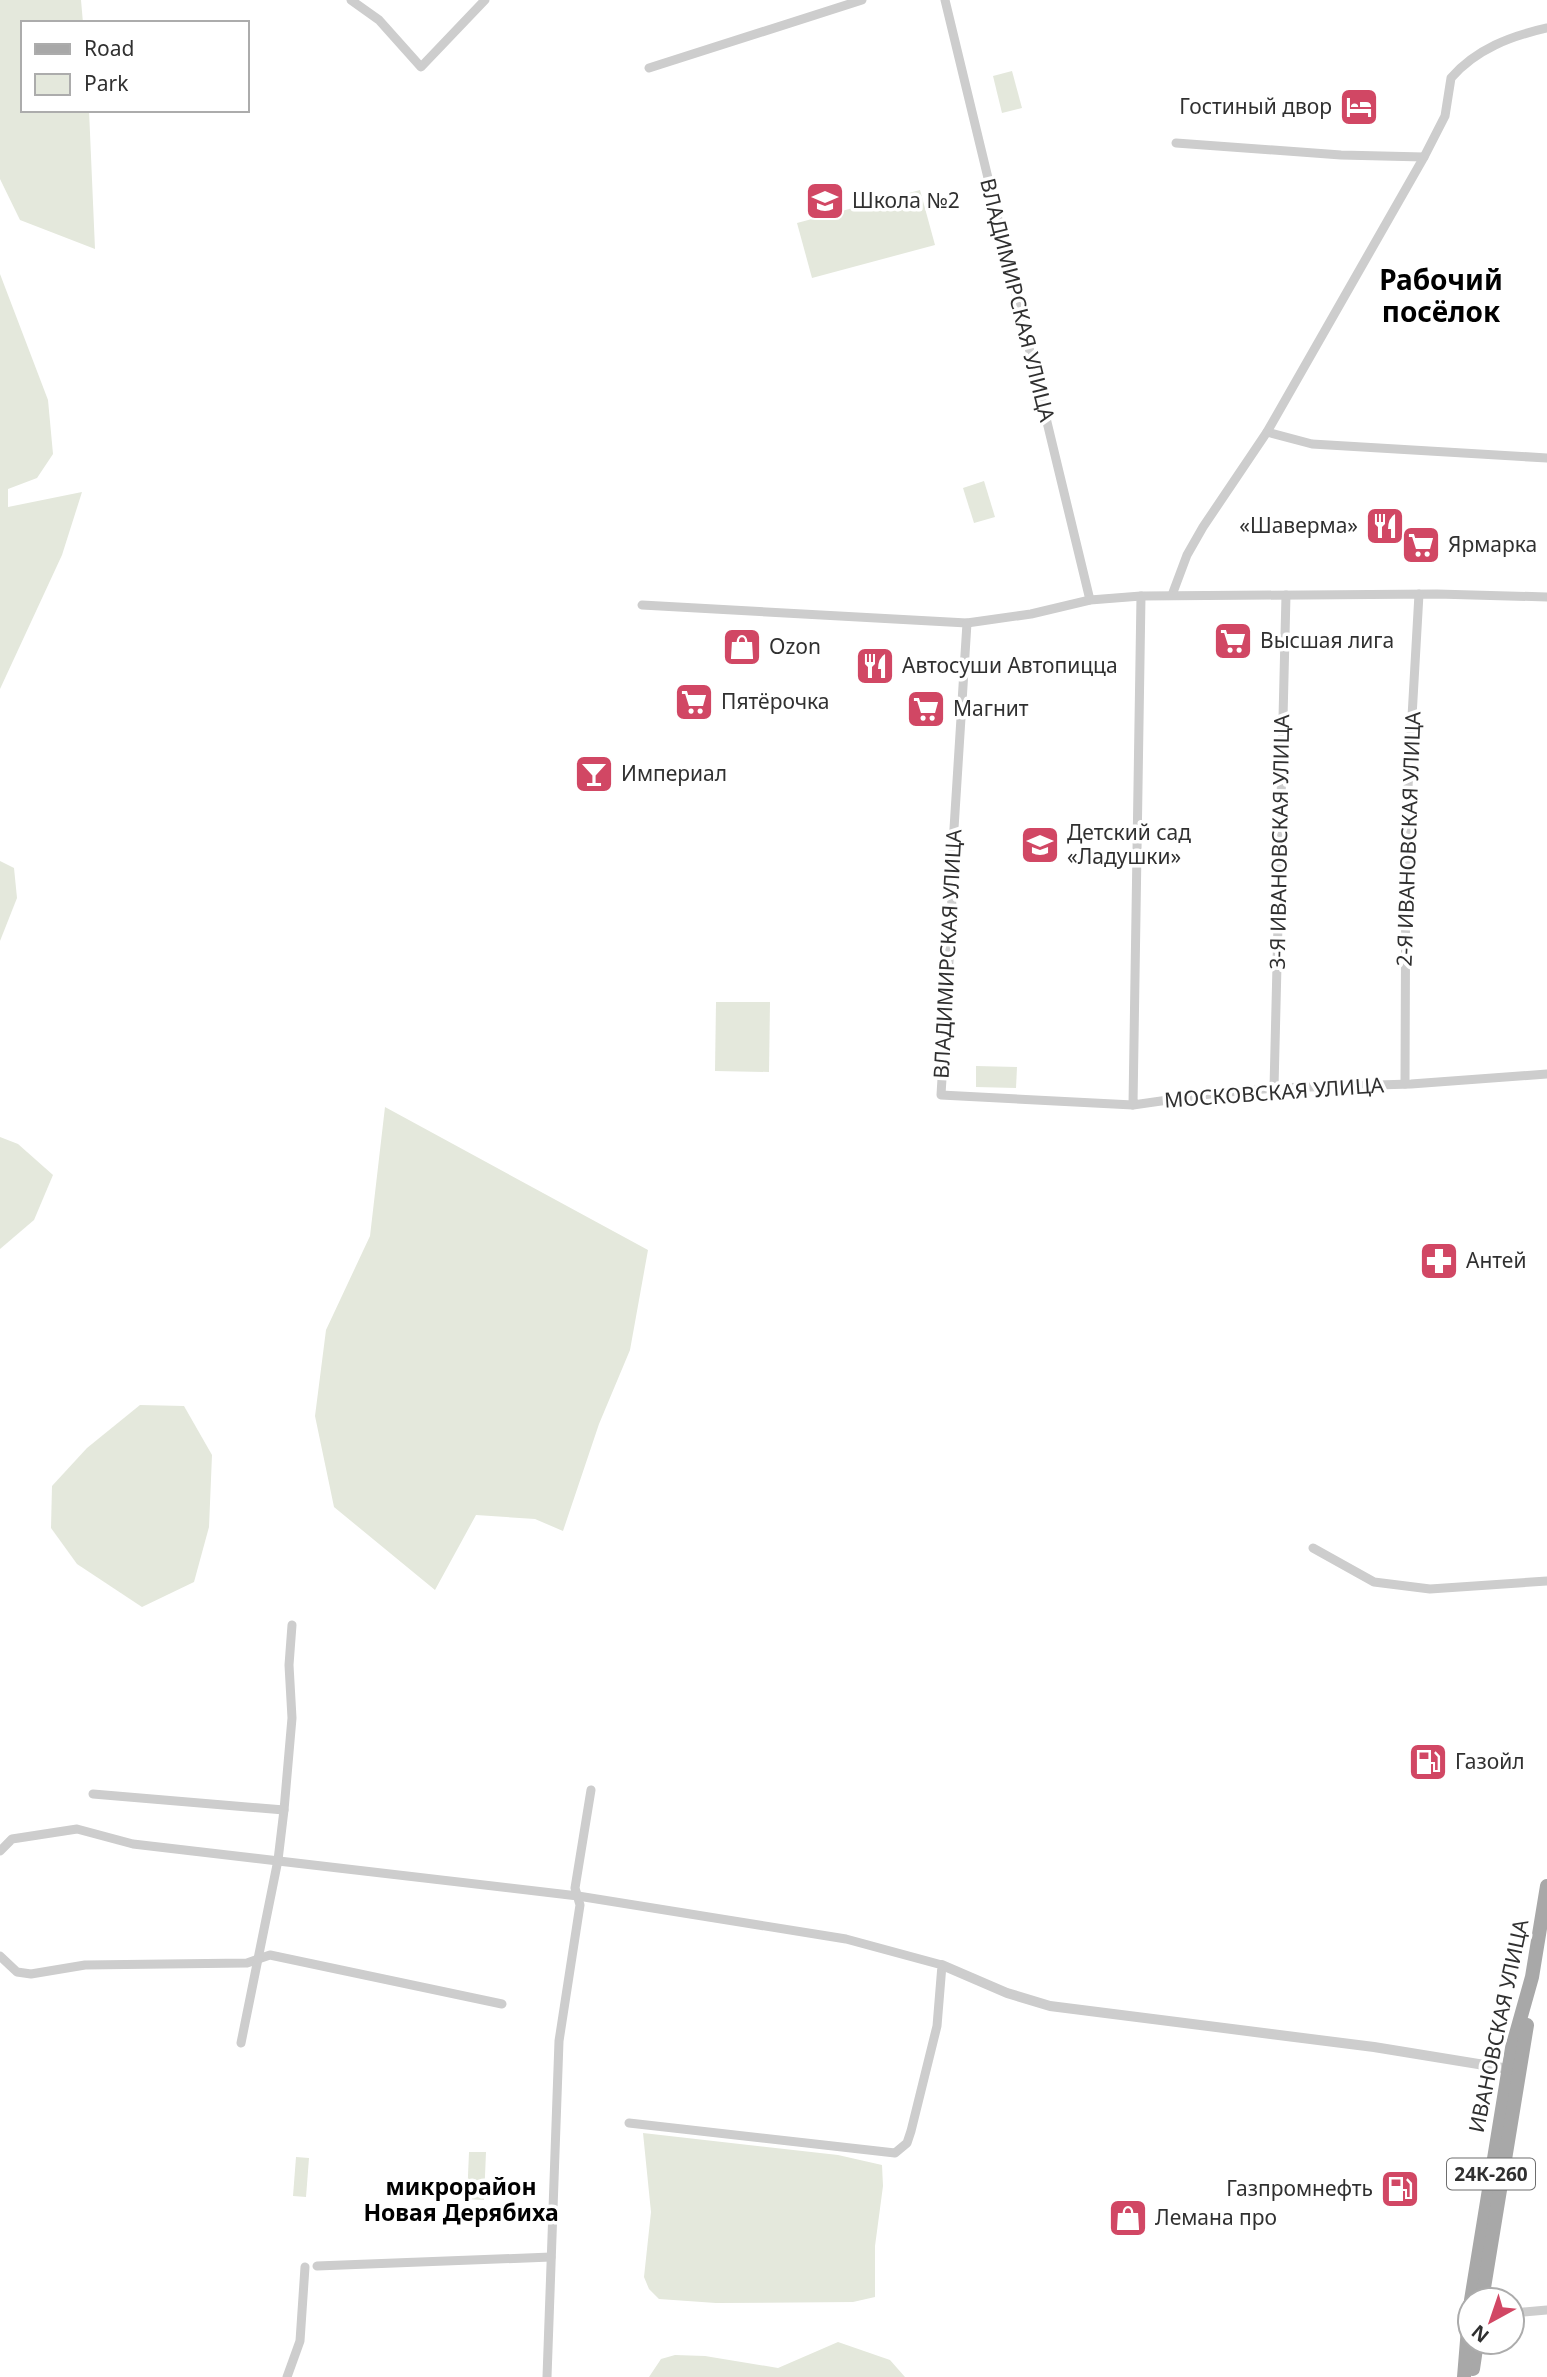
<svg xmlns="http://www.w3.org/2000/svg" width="1547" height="2377" viewBox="0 0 1547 2377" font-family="'Noto Sans',sans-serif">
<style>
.green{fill:#e4e8dc}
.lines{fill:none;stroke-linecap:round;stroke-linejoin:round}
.minor{stroke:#cdcdcd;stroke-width:9}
.tertiary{stroke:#cdcdcd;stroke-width:10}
.primary{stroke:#a8a8a8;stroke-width:14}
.labels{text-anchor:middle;stroke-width:7;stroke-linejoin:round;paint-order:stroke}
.shield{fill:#fff;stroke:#6e6e6e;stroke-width:2}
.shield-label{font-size:19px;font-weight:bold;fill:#303030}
.poi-label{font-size:21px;fill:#303030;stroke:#fff;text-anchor:start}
.street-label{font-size:21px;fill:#303030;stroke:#fff}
.neighbourhood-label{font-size:23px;font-weight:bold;fill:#000;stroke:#fff}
.district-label{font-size:28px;font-weight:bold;fill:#000;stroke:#fff}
</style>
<rect width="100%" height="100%" fill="#fff"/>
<g class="green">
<path d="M 0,0 L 81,0 L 83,23 L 23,23 L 23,110 L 89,110 L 95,249 L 20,220 L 0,179 Z"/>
<path d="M 1012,71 L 1022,108 L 1002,113 L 993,76 Z"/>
<path d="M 920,190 L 935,245 L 812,278 L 797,223 Z"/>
<path d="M 0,274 L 48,400 L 53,454 L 37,478 L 8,489 L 8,507 L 82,492 L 62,555 L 0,689 Z"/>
<path d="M 984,481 L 995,517 L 974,523 L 963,488 Z"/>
<path d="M 0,861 L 14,868 L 17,898 L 0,941 Z"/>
<path d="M 716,1002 L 770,1002 L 769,1072 L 715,1071 Z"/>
<path d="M 976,1066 L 1017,1067 L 1016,1088 L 976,1087 Z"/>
<path d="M 385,1107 L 648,1250 L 630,1350 L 599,1424 L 563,1531 L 535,1519 L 476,1515 L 435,1590 L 334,1507 L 315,1416 L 326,1330 L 370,1236 Z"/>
<path d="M 0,1137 L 18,1144 L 53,1175 L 34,1220 L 0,1249 Z"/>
<path d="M 140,1405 L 184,1406 L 212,1455 L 209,1527 L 194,1582 L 142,1607 L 77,1564 L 51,1528 L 52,1486 L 87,1448 Z"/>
<path d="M 643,2133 L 838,2155 L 882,2165 L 883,2186 L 875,2246 L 875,2297 L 853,2302 L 716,2303 L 659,2299 L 649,2289 L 644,2277 L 651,2212 Z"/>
<path d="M 469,2152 L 486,2152 L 484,2200 L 467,2199 Z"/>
<path d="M 296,2157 L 309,2158 L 306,2197 L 293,2196 Z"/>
<path d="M 838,2342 L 890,2360 L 905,2377 L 649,2377 L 661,2359 L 675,2355 L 705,2356 L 778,2368 Z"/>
</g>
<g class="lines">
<g class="minor">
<path d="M 351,0 L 379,20 L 421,67 L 485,0"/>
<path d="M 945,0 L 1090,600"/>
<path d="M 649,68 L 862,0"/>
<path d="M 1176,143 L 1341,155 L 1424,157"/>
<path d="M 1267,432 L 1312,444 L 1547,458"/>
<path d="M 1172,595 L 1187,555 L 1203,527 L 1267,432 L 1424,157 L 1445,116 L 1451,78 C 1476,49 1511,36 1547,28"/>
<path d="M 1141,596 L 1133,1105 L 1217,1093 L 1274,1088 L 1411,1084 L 1547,1074"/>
<path d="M 642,605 L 967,623 L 1031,614 L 1090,600 L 1141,596 L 1437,594 L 1547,597"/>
<path d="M 967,623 L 951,876 L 952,912 L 941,1095 L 1133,1105"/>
<path d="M 1405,1084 L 1406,822 L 1419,594"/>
<path d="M 1274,1088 L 1286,595"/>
<path d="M 1313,1548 L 1374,1582 L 1430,1589 L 1547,1581"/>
<path d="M 93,1794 L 284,1810"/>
<path d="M 0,1851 L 12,1839 L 77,1829 L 133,1844 L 578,1896 L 846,1939 L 942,1965 L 937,2026 L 911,2131 L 907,2143 L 895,2153 L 629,2123"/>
<path d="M 0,1956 L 17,1972 L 31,1974 L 85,1965 L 247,1963 L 270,1955 L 502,2004"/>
<path d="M 241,2043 L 278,1860 L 284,1810 L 292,1718 L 289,1665 L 292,1625"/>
<path d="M 317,2266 L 551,2257"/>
<path d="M 1512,2313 L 1547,2310"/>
<path d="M 287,2377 L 300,2341 L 305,2267"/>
<path d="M 547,2377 L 559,2041 L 580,1905 L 575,1888 L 591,1790"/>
</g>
<path class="tertiary" d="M 942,1965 L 1007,1993 L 1050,2006 L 1374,2047 L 1515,2070"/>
<g class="primary">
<path d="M 1471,2300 L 1512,2048 L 1532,1977 L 1547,1886"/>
<path d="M 1482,2300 L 1527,2025"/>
<path d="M 1473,2369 L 1477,2342"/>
<path d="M 1464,2377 L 1470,2304"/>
</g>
</g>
<defs>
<g id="hotel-square" transform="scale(2.0125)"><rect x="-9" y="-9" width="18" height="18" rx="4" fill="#d14764" stroke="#fff"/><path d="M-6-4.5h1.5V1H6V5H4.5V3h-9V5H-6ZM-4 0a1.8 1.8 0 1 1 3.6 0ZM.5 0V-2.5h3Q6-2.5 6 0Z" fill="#fff"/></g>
<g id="school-square" transform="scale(2.0125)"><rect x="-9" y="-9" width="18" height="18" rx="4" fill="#d14764" stroke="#fff"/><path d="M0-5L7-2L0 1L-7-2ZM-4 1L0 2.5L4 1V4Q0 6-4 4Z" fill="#fff"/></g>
<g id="restaurant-square" transform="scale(2.0125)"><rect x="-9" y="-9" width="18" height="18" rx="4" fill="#d14764" stroke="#fff"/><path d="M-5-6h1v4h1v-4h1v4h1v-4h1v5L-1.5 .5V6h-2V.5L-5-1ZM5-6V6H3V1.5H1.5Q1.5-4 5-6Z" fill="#fff"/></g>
<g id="supermarket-square" transform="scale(2.0125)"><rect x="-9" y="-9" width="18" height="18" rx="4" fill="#d14764" stroke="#fff"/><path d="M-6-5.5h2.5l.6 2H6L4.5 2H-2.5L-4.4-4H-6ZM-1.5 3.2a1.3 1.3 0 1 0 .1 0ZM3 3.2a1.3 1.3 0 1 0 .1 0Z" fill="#fff"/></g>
<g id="shop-square" transform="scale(2.0125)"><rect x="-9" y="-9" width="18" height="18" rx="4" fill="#d14764" stroke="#fff"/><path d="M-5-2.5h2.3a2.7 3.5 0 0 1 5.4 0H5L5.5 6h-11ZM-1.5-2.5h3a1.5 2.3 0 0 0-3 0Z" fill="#fff"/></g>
<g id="bar-square" transform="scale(2.0125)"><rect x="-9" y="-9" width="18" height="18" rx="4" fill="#d14764" stroke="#fff"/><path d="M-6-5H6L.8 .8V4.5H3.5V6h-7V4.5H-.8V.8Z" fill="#fff"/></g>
<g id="pharmacy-square" transform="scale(2.0125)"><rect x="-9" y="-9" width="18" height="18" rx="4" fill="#d14764" stroke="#fff"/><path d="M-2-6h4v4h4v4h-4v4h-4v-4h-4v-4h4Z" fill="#fff"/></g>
<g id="fuel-square" transform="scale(2.0125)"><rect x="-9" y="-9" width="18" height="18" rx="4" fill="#d14764" stroke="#fff"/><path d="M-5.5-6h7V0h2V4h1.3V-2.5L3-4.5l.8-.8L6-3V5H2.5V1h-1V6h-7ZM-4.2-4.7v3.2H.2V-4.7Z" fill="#fff"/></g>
</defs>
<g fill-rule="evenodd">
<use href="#hotel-square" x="1359" y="107"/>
<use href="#school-square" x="825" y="201"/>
<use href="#restaurant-square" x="1385" y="526"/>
<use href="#supermarket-square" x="1421" y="545"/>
<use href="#supermarket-square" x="1233" y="641"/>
<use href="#shop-square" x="742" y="647"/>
<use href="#restaurant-square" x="875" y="666"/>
<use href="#supermarket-square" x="694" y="702"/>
<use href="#supermarket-square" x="926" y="709"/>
<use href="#bar-square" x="594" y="774"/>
<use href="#school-square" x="1040" y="845"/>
<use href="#pharmacy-square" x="1439" y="1261"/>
<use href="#fuel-square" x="1428" y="1762"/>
<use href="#fuel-square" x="1400" y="2189"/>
<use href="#shop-square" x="1128" y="2218"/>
</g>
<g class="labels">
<rect class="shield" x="1447" y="2158.5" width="88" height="31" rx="5"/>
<g class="shield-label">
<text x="1491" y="2181">24К-260</text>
</g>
<g class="poi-label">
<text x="1332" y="114" text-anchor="end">Гостиный двор</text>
<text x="852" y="208">Школа №2</text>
<text x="1358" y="533" text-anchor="end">«Шаверма»</text>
<text x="1448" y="552">Ярмарка</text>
<text x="1260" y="648">Высшая лига</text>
<text x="769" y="654">Ozon</text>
<text x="902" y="673">Автосуши Автопицца</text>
<text x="721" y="709">Пятёрочка</text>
<text x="953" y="716">Магнит</text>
<text x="621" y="781">Империал</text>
<text x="1067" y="840">Детский сад<tspan x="1067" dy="24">«Ладушки»</tspan></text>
<text x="1466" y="1268">Антей</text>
<text x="1455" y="1769">Газойл</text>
<text x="1373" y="2196" text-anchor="end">Газпромнефть</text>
<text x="1155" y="2225">Лемана про</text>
</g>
<g class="street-label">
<text transform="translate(1017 300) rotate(76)" y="7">ВЛАДИМИРСКАЯ УЛИЦА</text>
<text transform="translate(1409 839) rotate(-88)" y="7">2-Я ИВАНОВСКАЯ УЛИЦА</text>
<text transform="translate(1280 842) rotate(-89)" y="7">3-Я ИВАНОВСКАЯ УЛИЦА</text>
<text transform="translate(948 954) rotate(-87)" y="7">ВЛАДИМИРСКАЯ УЛИЦА</text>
<text transform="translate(1274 1093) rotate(-4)" y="7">МОСКОВСКАЯ УЛИЦА</text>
<text transform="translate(1499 2026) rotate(-78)" y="7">ИВАНОВСКАЯ УЛИЦА</text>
</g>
<g class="neighbourhood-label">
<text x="461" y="2195">микрорайон<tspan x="461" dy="26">Новая Дерябиха</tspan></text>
</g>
<g class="district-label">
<text x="1441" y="290">Рабочий<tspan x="1441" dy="32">посёлок</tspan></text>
</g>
</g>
<rect x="21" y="21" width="228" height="91" fill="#ffffff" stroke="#acacac" stroke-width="2"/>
<rect x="35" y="44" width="35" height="10" fill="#a8a8a8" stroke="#acacac" stroke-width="2"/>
<text x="84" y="56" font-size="21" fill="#303030">Road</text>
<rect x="35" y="74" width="35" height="21" fill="#e4e8dc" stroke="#acacac" stroke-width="2"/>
<text x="84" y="91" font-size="21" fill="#303030">Park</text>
<g transform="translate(1491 2321) rotate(220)"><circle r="33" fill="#ffffff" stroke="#acacac" stroke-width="2"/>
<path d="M0-5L12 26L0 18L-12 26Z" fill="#d14764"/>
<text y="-10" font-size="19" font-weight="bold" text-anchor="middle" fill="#303030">N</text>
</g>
</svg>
